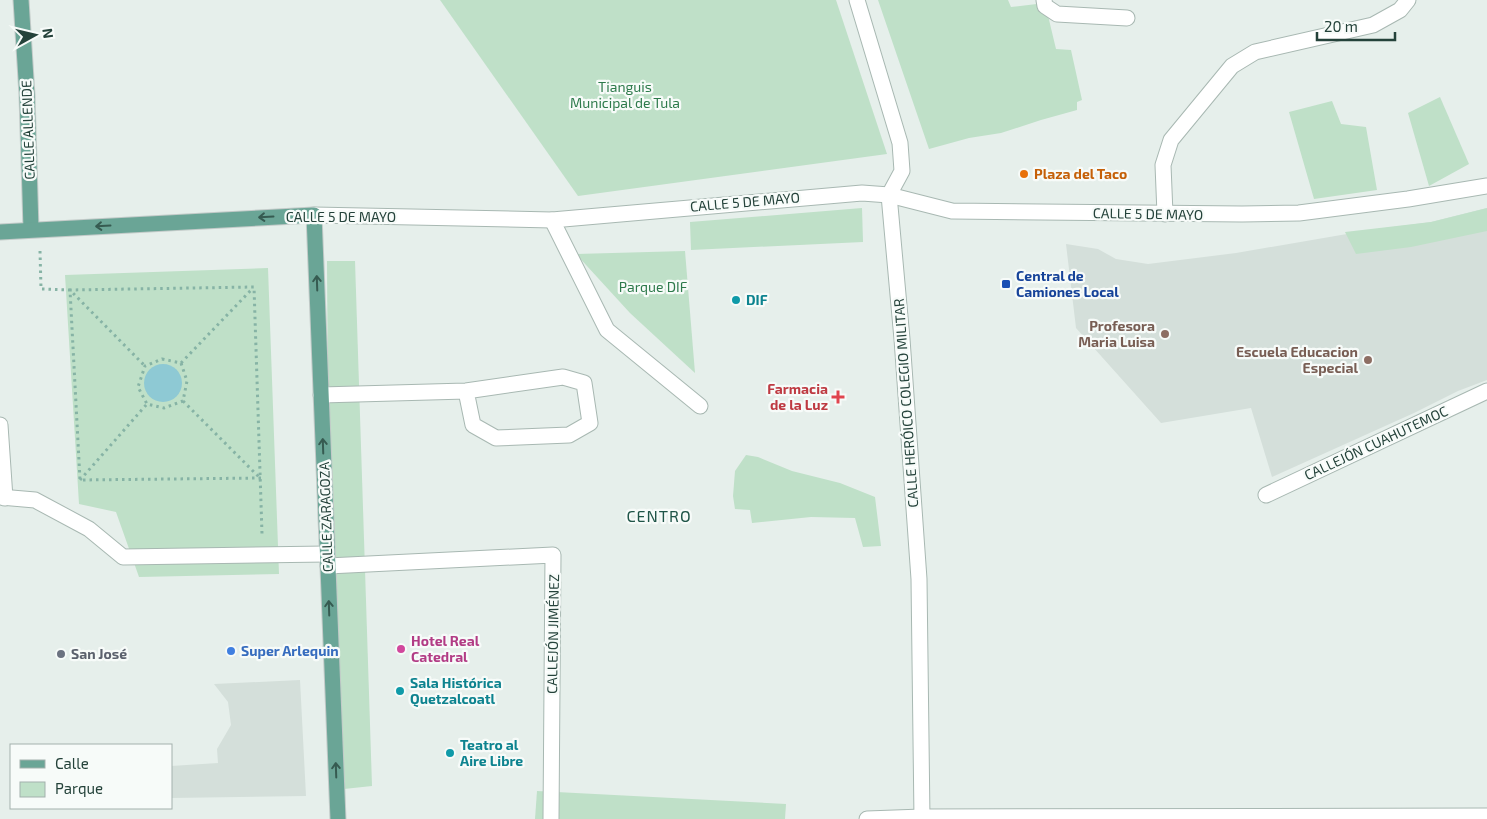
<svg xmlns="http://www.w3.org/2000/svg" width="1487" height="819" viewBox="0 0 1487 819" font-family="'Exo 2',sans-serif">
<style>
.built{fill:#d4dfda}
.green{fill:#bfe0c8}
.water{fill:#8ec9d4}
.lines{fill:none;stroke-linecap:round;stroke-linejoin:round}
.minor-casing{stroke:#a8b8b2;stroke-width:17}
.major-casing{stroke:#c2cac8;stroke-width:17}
.path{stroke:#86b3a5;stroke-width:3;stroke-dasharray:2.5 4;stroke-linecap:butt}
.minor{stroke:#fff;stroke-width:15}
.major{stroke:#6aa596;stroke-width:15}
.oneway{stroke:#365b51}
.food-dot{fill:#e8710a;stroke:#f7fbf9;stroke-width:2}
.transit-dot{fill:#1a4fb4;stroke:#f7fbf9;stroke-width:2}
.culture-dot{fill:#0f9aa8;stroke:#f7fbf9;stroke-width:2}
.education-dot{fill:#8d6e63;stroke:#f7fbf9;stroke-width:2}
.health-dot{fill:#e0444e;stroke:#f7fbf9;stroke-width:2}
.hotel-dot{fill:#d1479c;stroke:#f7fbf9;stroke-width:2}
.shop-dot{fill:#3f7fe0;stroke:#f7fbf9;stroke-width:2}
.worship-dot{fill:#6b7280;stroke:#f7fbf9;stroke-width:2}
.labels{text-anchor:middle;stroke-width:4.5;stroke-linejoin:round;paint-order:stroke}
.park-label{font-size:14px;fill:#2d7a4b;stroke:#f7fbf9}
.street-label{font-size:14px;fill:#24423a;stroke:#f7fbf9}
.food-label{font-size:14px;font-weight:bold;fill:#c56008;stroke:#f7fbf9;text-anchor:start}
.transit-label{font-size:14px;font-weight:bold;fill:#164399;stroke:#f7fbf9;text-anchor:start}
.culture-label{font-size:14px;font-weight:bold;fill:#0d838f;stroke:#f7fbf9;text-anchor:start}
.education-label{font-size:14px;font-weight:bold;fill:#785e54;stroke:#f7fbf9;text-anchor:end}
.health-label{font-size:14px;font-weight:bold;fill:#be3a42;stroke:#f7fbf9;text-anchor:end}
.hotel-label{font-size:14px;font-weight:bold;fill:#b23c85;stroke:#f7fbf9;text-anchor:start}
.shop-label{font-size:14px;font-weight:bold;fill:#366cbe;stroke:#f7fbf9;text-anchor:start}
.worship-label{font-size:14px;font-weight:bold;fill:#5b616d;stroke:#f7fbf9;text-anchor:start}
.quarter-label{font-size:16px;letter-spacing:1px;fill:#1f5548;stroke:#f7fbf9}
</style>
<rect width="100%" height="100%" fill="#e6efeb"/>
<g class="built">
<path d="M 1487,208 L 1487,380 L 1458,391 L 1414,413 L 1272,477 L 1251,408 L 1161,423 L 1076,328 L 1066,244 L 1098,249 L 1116,259 L 1148,264 L 1236,253 L 1370,230 L 1431,222 Z"/>
<path d="M 300,680 L 306,796 L 171,798 L 171,766 L 218,763 L 217,749 L 231,725 L 228,702 L 214,684 Z"/>
</g>
<g class="green">
<path d="M 440,0 L 836,0 L 887,154 L 578,196 Z"/>
<path d="M 878,0 L 1008,0 L 1011,7 L 1045,3 L 1056,49 L 1071,50 L 1082,100 L 1077,102 L 1077,110 L 1041,120 L 1001,133 L 969,138 L 929,149 Z"/>
<path d="M 1440,97 L 1469,164 L 1429,186 L 1408,113 Z"/>
<path d="M 1332,101 L 1341,124 L 1366,127 L 1377,190 L 1314,199 L 1289,112 Z"/>
<path d="M 862,208 L 863,242 L 691,250 L 690,222 Z"/>
<path d="M 1487,208 L 1487,231 L 1411,247 L 1356,254 L 1345,232 L 1431,222 Z"/>
<path d="M 685,251 L 695,373 L 630,313 L 576,254 Z"/>
<path d="M 327,261 L 355,261 L 372,786 L 344,789 L 328,409 Z"/>
<path d="M 268,268 L 279,574 L 139,577 L 116,512 L 79,504 L 65,275 Z"/>
<path d="M 746,455 L 758,457 L 792,471 L 840,483 L 875,497 L 881,546 L 863,547 L 855,518 L 811,517 L 752,523 L 750,510 L 735,509 L 733,496 L 735,471 Z"/>
<path d="M 537,791 L 786,804 L 785,819 L 535,819 Z"/>
</g>
<circle class="water" cx="163" cy="383" r="19"/>
<g class="lines">
<g class="minor-casing">
<g id="minor">
<path d="M 857,0 L 900,143 L 902,171 L 889,195 L 902,339 L 919,579 L 922,819"/>
<path d="M 1044,0 L 1045,6 L 1057,14 L 1127,18"/>
<path d="M 1165,214 L 1163,165 L 1171,140 L 1232,66 L 1255,52 L 1373,25 L 1400,10 L 1408,0"/>
<path d="M 314,215 L 552,220 L 862,193 L 889,195 L 952,211 L 1242,214 L 1299,213 L 1408,199 L 1487,186"/>
<path d="M 552,220 L 607,330 L 700,406"/>
<path d="M 321,395 L 466,391 L 563,377 L 584,383 L 590,423 L 569,435 L 496,438 L 473,425 L 466,391"/>
<path d="M 0,425 L 5,498"/>
<path d="M 1266,495 L 1487,391"/>
<path d="M 0,497 L 35,500 L 89,529 L 123,557 L 327,554"/>
<path d="M 328,566 L 553,555 L 551,819"/>
<path d="M 867,819 L 922,817 L 1487,816"/>
</g>
</g>
<g class="major-casing">
<g id="major">
<path d="M 21,0 L 27,95 L 31,229"/>
<path d="M 0,232 L 314,215 L 338,819"/>
</g>
</g>
<g class="path">
<path d="M 40,251 L 41,289 L 70,290 L 145,366"/>
<path d="M 162,359 L 181,363 L 187,381 L 183,401 L 164,408 L 147,404 L 138,387 L 145,366 Z"/>
<path d="M 181,363 L 253,288"/>
<path d="M 183,401 L 260,478"/>
<path d="M 261,478 L 80,480 L 70,290 L 254,287 L 262,534"/>
<path d="M 80,480 L 147,404"/>
</g>
<use href="#minor" class="minor"/>
<use href="#major" class="major"/>
</g>
<defs><path id="oneway-shaft" d="M-6 0H5M1.5-3L5.5 0L1.5 3" fill="none" stroke-width="1.6" stroke-linecap="round" stroke-linejoin="round" transform="scale(1.25)"/></defs>
<g class="oneway">
<use href="#oneway-shaft" transform="translate(266 217) rotate(177)"/>
<use href="#oneway-shaft" transform="translate(103 226) rotate(177)"/>
<use href="#oneway-shaft" transform="translate(317 283) rotate(-92)"/>
<use href="#oneway-shaft" transform="translate(323 446) rotate(-92)"/>
<use href="#oneway-shaft" transform="translate(329 608) rotate(-92)"/>
<use href="#oneway-shaft" transform="translate(336 770) rotate(-92)"/>
</g>
<circle class="food-dot" cx="1024" cy="174" r="5"/>
<rect class="transit-dot" x="1001" y="279" width="10" height="10" rx="2.5"/>
<g class="culture-dot">
<circle cx="736" cy="300" r="5"/>
<circle cx="400" cy="691" r="5"/>
<circle cx="450" cy="753" r="5"/>
</g>
<g class="education-dot">
<circle cx="1165" cy="334" r="5"/>
<circle cx="1368" cy="360" r="5"/>
</g>
<path class="health-dot" d="M835.5 389.5h5v5h5v5h-5v5h-5v-5h-5v-5h5z"/>
<circle class="hotel-dot" cx="401" cy="649" r="5"/>
<circle class="shop-dot" cx="231" cy="651" r="5"/>
<circle class="worship-dot" cx="61" cy="654" r="5"/>
<g class="labels">
<g class="park-label">
<text x="625" y="92">Tianguis<tspan x="625" dy="16">Municipal de Tula</tspan></text>
<text x="653" y="292">Parque DIF</text>
</g>
<g class="street-label">
<text transform="translate(28 130) rotate(-92)" y="5">CALLE ALLENDE</text>
<text transform="translate(745 202) rotate(-5)" y="5">CALLE 5 DE MAYO</text>
<text transform="translate(1148 214) rotate(1)" y="5">CALLE 5 DE MAYO</text>
<text x="341" y="222">CALLE 5 DE MAYO</text>
<text transform="translate(906 403) rotate(-94)" y="5">CALLE HERÓICO COLEGIO MILITAR</text>
<text transform="translate(1376 443) rotate(-25)" y="5">CALLEJÓN CUAHUTEMOC</text>
<text transform="translate(326 517) rotate(-92)" y="5">CALLE ZARAGOZA</text>
<text transform="translate(553 634) rotate(-89)" y="5">CALLEJÓN JIMÉNEZ</text>
</g>
<g class="food-label">
<text x="1034" y="179">Plaza del Taco</text>
</g>
<g class="transit-label">
<text x="1016" y="281">Central de<tspan x="1016" dy="16">Camiones Local</tspan></text>
</g>
<g class="culture-label">
<text x="746" y="305">DIF</text>
<text x="410" y="688">Sala Histórica<tspan x="410" dy="16">Quetzalcoatl</tspan></text>
<text x="460" y="750">Teatro al<tspan x="460" dy="16">Aire Libre</tspan></text>
</g>
<g class="education-label">
<text x="1155" y="331">Profesora<tspan x="1155" dy="16">Maria Luisa</tspan></text>
<text x="1358" y="357">Escuela Educacion<tspan x="1358" dy="16">Especial</tspan></text>
</g>
<g class="health-label">
<text x="828" y="394">Farmacia<tspan x="828" dy="16">de la Luz</tspan></text>
</g>
<g class="hotel-label">
<text x="411" y="646">Hotel Real<tspan x="411" dy="16">Catedral</tspan></text>
</g>
<g class="shop-label">
<text x="241" y="656">Super Arlequin</text>
</g>
<g class="worship-label">
<text x="71" y="659">San José</text>
</g>
<g class="quarter-label">
<text x="659" y="522">CENTRO</text>
</g>
</g>
<rect x="10" y="744" width="162" height="65" fill="#f7fbf9" stroke="#a3b1ad"/>
<rect x="20" y="760" width="25" height="8" fill="#6aa596" stroke="#a3b1ad"/>
<text x="55" y="769" font-size="15" fill="#24423a">Calle</text>
<rect x="20" y="782" width="25" height="15" fill="#bfe0c8" stroke="#a3b1ad"/>
<text x="55" y="794" font-size="15" fill="#24423a">Parque</text>
<g transform="translate(35 35) rotate(82)" stroke="#f7fbf9" stroke-width="4" paint-order="stroke">
<path d="M0-4L9 19L0 12L-9 19Z" fill="#24423a"/>
<text y="-8" font-size="14" font-weight="bold" text-anchor="middle" fill="#24423a">N</text>
</g>
<path d="M1317 32v8h78v-8" fill="none" stroke="#24423a" stroke-width="2.5"/>
<text x="1324" y="32" font-size="15" fill="#24423a" stroke="#f7fbf9" stroke-width="4" paint-order="stroke">20 m</text>
</svg>
